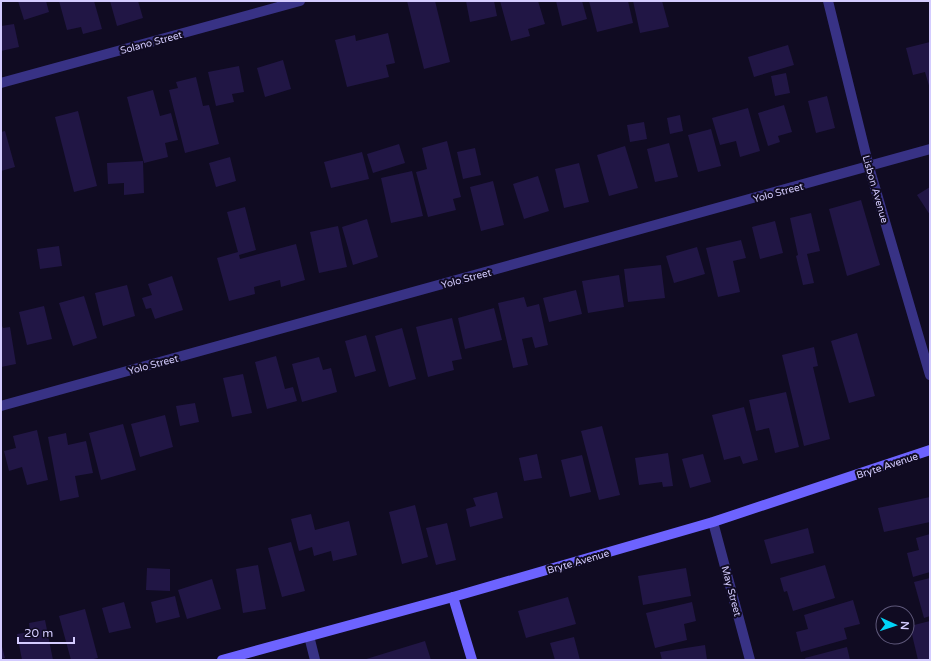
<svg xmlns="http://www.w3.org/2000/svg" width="931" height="661" viewBox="0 0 931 661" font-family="'Varela Round',sans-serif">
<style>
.building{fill:#211645}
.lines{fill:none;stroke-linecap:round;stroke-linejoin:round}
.lane{stroke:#383285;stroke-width:10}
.street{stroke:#383285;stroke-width:10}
.secondary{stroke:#6d63ff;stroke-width:10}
.labels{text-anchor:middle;stroke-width:4;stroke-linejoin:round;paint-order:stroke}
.street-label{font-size:10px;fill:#d4ccff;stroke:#100b22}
</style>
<rect width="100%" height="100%" fill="#100b22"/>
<g class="building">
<path d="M 18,1 L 46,1 L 49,12 L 24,20 Z"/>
<path d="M 59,1 L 94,1 L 102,29 L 83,34 L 81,27 L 67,30 Z"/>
<path d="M 110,1 L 138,1 L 143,18 L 117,26 Z"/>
<path d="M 407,1 L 435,1 L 450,62 L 424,69 Z"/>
<path d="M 466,1 L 494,1 L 497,16 L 470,22 Z"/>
<path d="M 500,1 L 538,1 L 545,24 L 528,29 L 530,36 L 511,41 Z"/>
<path d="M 556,1 L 582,1 L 587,19 L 562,26 Z"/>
<path d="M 589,1 L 628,1 L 633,23 L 597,32 Z"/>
<path d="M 633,1 L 662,1 L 669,27 L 640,33 Z"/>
<path d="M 14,24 L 19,47 L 1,51 L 1,26 Z"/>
<path d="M 388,33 L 395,63 L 386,65 L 389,77 L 347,87 L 335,40 L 355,35 L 356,41 Z"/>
<path d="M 930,42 L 930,89 L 925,72 L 913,75 L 906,48 Z"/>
<path d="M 788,45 L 794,65 L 754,77 L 748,57 Z"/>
<path d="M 283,60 L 291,89 L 265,97 L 257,68 Z"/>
<path d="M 239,66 L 244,92 L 232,94 L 234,102 L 216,106 L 208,72 Z"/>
<path d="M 786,73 L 790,93 L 775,96 L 771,76 Z"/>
<path d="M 196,77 L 203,106 L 209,105 L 219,144 L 185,153 L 169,90 L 178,88 L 176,82 Z"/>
<path d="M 153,90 L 160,116 L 171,113 L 178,140 L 165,143 L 168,157 L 144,163 L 127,97 Z"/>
<path d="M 827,96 L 835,128 L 816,133 L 808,101 Z"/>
<path d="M 784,105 L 792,132 L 778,136 L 780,142 L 768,146 L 758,113 Z"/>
<path d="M 748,108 L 760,151 L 740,157 L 736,141 L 720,145 L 712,118 Z"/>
<path d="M 78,111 L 97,186 L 74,192 L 55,117 Z"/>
<path d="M 680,115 L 683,131 L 670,134 L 667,118 Z"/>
<path d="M 644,122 L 647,139 L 630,142 L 627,125 Z"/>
<path d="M 711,129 L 721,166 L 698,172 L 688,135 Z"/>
<path d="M 5,131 L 15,167 L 1,171 L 1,132 Z"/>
<path d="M 447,141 L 461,197 L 453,199 L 456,210 L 428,217 L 416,172 L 427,169 L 422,148 Z"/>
<path d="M 669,143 L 678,177 L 655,182 L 647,149 Z"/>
<path d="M 399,144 L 405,163 L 373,173 L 367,154 Z"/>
<path d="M 625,146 L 638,188 L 609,196 L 597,155 Z"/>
<path d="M 475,148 L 481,175 L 463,179 L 457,152 Z"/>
<path d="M 362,152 L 369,179 L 331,188 L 324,162 Z"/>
<path d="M 230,157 L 236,181 L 216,187 L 209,163 Z"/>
<path d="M 143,161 L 144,193 L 124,195 L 124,183 L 108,184 L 107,163 Z"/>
<path d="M 579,163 L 589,202 L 564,208 L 555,169 Z"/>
<path d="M 412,171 L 423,216 L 391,223 L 381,178 Z"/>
<path d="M 538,176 L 549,211 L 524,219 L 513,184 Z"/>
<path d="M 493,181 L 504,225 L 481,231 L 470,187 Z"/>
<path d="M 930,187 L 930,215 L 917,195 Z"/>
<path d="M 861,200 L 880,265 L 847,276 L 829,209 Z"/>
<path d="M 245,207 L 256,250 L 239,255 L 240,259 L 296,244 L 305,280 L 281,287 L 280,280 L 254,287 L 255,294 L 229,301 L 217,258 L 238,252 L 227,212 Z"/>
<path d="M 811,213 L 820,251 L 807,254 L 814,283 L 803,285 L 796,256 L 798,255 L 790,218 Z"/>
<path d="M 367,219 L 378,257 L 353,265 L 342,227 Z"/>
<path d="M 775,221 L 783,253 L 760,259 L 752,227 Z"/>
<path d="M 338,226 L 347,267 L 319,273 L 310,232 Z"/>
<path d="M 741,240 L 746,258 L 733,261 L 740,292 L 718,297 L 706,248 Z"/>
<path d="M 59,246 L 62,266 L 40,269 L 37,249 Z"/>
<path d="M 697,247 L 705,274 L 674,283 L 666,256 Z"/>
<path d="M 661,265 L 665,298 L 628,302 L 624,269 Z"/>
<path d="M 619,275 L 624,307 L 588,313 L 582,281 Z"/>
<path d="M 172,276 L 183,310 L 155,319 L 151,308 L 146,309 L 142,298 L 152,295 L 148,284 Z"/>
<path d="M 127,285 L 135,316 L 103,326 L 95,293 Z"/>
<path d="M 576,290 L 582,314 L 549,322 L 543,298 Z"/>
<path d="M 84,296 L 97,338 L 73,346 L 59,303 Z"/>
<path d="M 524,297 L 527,307 L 539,304 L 548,345 L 535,348 L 532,337 L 522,339 L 528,365 L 513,368 L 498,303 Z"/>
<path d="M 44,306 L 52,339 L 27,345 L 19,312 Z"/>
<path d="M 494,308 L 502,340 L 465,349 L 458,318 Z"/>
<path d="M 452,318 L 462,359 L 452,361 L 454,370 L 428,377 L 416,327 Z"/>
<path d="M 1,324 L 3,328 L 10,327 L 16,364 L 1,367 Z"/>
<path d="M 402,328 L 416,379 L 389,387 L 375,336 Z"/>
<path d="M 857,333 L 875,396 L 849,403 L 831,341 Z"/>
<path d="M 366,335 L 376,371 L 355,377 L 345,341 Z"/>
<path d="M 814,347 L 818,366 L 813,367 L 830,439 L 804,446 L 782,355 Z"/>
<path d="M 276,356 L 285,389 L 293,387 L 297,401 L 267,409 L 255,362 Z"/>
<path d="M 319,357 L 323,370 L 331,368 L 337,392 L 302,402 L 292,364 Z"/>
<path d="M 243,374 L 252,413 L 232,417 L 223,378 Z"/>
<path d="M 786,392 L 799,447 L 775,453 L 769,428 L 756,431 L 749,400 Z"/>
<path d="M 195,403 L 199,422 L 180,426 L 176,406 Z"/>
<path d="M 744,407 L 758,460 L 743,464 L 740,456 L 724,460 L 712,415 Z"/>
<path d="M 165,415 L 173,447 L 140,457 L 131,424 Z"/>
<path d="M 123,424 L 136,470 L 101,480 L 89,433 Z"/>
<path d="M 602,426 L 620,495 L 599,500 L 581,431 Z"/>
<path d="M 37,430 L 48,480 L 27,485 L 22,467 L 9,471 L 4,451 L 16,448 L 13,436 Z"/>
<path d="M 66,433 L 68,445 L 86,441 L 93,473 L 75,476 L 79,497 L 60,501 L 48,437 Z"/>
<path d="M 668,453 L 673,486 L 663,487 L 662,482 L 639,485 L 635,458 Z"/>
<path d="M 537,454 L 542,478 L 524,481 L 519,458 Z"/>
<path d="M 703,454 L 711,482 L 690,488 L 682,459 Z"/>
<path d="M 582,455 L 591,492 L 570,497 L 561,460 Z"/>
<path d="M 497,492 L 503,518 L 470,527 L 466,509 L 476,506 L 473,498 Z"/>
<path d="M 930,497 L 930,522 L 884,532 L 878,508 Z"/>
<path d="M 415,505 L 428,557 L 402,564 L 389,512 Z"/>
<path d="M 311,514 L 315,530 L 349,521 L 357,555 L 333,561 L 331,551 L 314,556 L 312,547 L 299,551 L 291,519 Z"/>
<path d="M 447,523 L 456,560 L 436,565 L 426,528 Z"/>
<path d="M 808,528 L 814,553 L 771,564 L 764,540 Z"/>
<path d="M 930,534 L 930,572 L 913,577 L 907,553 L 919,550 L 916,538 Z"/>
<path d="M 291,542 L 305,591 L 282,597 L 268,548 Z"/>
<path d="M 258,565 L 266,609 L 243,613 L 236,569 Z"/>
<path d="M 825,565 L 835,598 L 793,611 L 787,591 L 784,592 L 780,578 Z"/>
<path d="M 147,568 L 170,569 L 170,591 L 146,590 Z"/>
<path d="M 686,568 L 691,596 L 643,605 L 638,576 Z"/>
<path d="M 930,578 L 930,616 L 924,618 L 914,582 Z"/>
<path d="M 212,579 L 221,609 L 187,619 L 178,590 Z"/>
<path d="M 175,596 L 180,617 L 156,623 L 151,602 Z"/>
<path d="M 568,597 L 576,624 L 526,638 L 518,611 Z"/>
<path d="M 853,600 L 860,624 L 844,628 L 847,639 L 801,652 L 796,632 L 808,629 L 804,615 Z"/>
<path d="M 124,602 L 131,628 L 109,633 L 102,608 Z"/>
<path d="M 692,602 L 696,621 L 684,624 L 687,640 L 655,648 L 646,613 Z"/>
<path d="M 85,609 L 98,658 L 89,660 L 71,660 L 59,616 Z"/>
<path d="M 45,620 L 53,660 L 22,660 L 17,634 L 30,632 L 29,623 Z"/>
<path d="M 930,621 L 930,659 L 918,660 L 910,626 Z"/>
<path d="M 574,637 L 580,660 L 555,660 L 550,643 Z"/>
<path d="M 425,641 L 431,660 L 363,660 Z"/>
<path d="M 1,643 L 5,658 L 1,659 Z"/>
<path d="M 705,645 L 707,660 L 662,660 L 660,652 Z"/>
<path d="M 847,647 L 850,660 L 806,660 L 805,658 Z"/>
</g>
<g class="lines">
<path class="lane" d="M 309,636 L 315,660"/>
<g class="street">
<path d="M 828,1 L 869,167 L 930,375"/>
<path d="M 1,83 L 300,1"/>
<path d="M 1,406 L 930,149"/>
<path d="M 713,522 L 750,660"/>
</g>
<g class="secondary">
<path d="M 453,597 L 472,660"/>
<path d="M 222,660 L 453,597 L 713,522 L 930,450"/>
</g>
</g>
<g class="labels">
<g class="street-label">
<text transform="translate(151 42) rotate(-15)" y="4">Solano Street</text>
<text transform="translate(876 189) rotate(74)" y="4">Lisbon Avenue</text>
<text transform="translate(778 192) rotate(-15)" y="4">Yolo Street</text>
<text transform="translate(466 278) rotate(-15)" y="4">Yolo Street</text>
<text transform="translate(153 364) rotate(-15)" y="4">Yolo Street</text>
<text transform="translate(887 465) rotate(-18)" y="4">Bryte Avenue</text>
<text transform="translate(578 561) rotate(-16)" y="4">Bryte Avenue</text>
<text transform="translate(732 591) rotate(75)" y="4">May Street</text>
</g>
</g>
<rect width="931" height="661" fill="none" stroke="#d4ccff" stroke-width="4"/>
<g transform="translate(895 625) rotate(93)"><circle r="19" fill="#100b22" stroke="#5e587a"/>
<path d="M0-3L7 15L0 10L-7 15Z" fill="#00d4f7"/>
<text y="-6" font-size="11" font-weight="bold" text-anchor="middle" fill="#d4ccff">N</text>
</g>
<path d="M18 637v6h56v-6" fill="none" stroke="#d4ccff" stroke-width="2"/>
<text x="24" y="637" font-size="12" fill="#d4ccff" stroke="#100b22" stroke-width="3" paint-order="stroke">20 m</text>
</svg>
